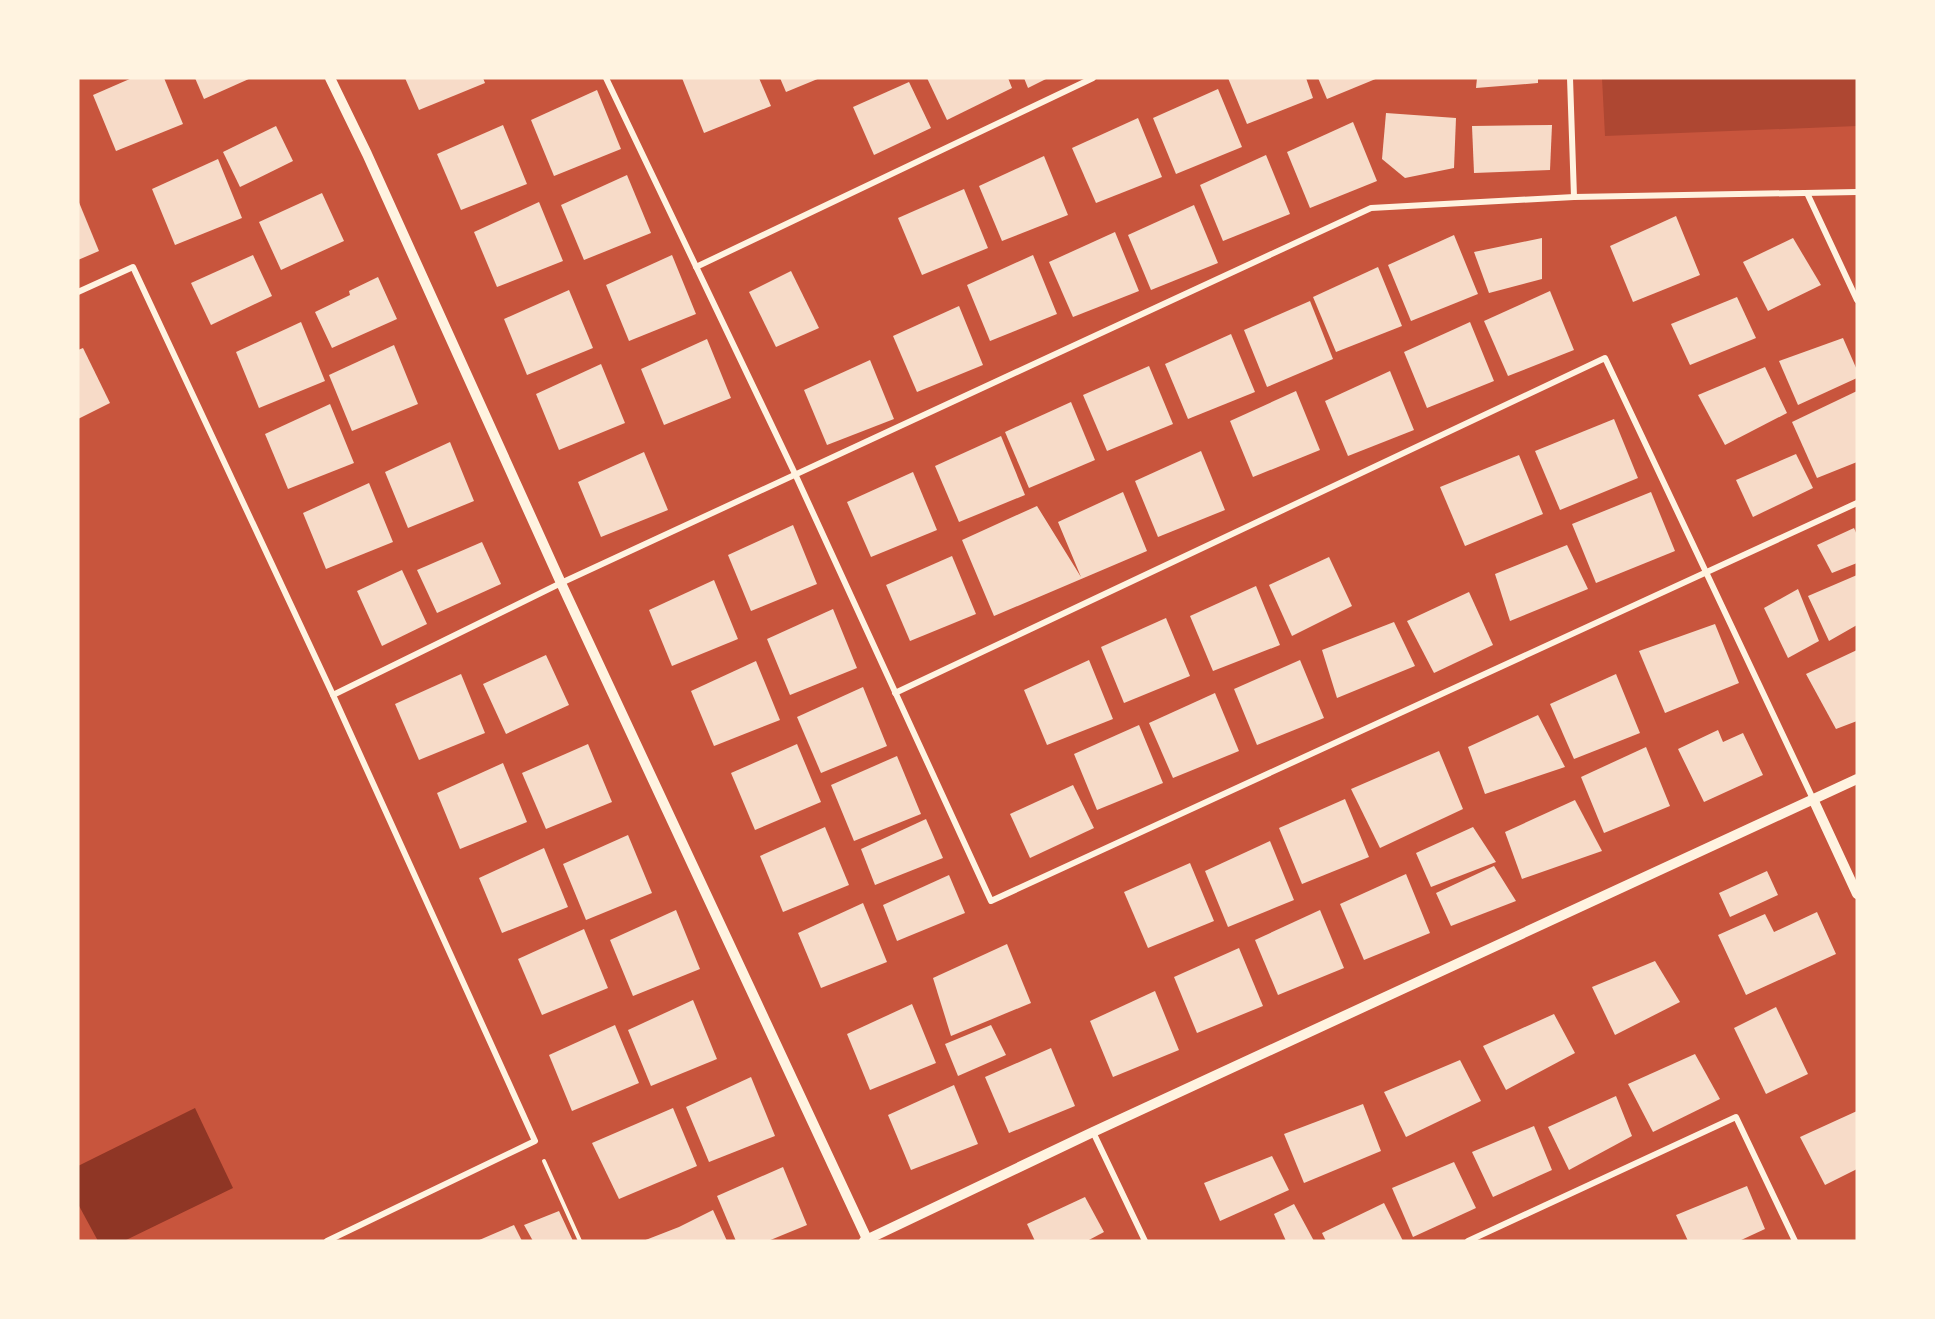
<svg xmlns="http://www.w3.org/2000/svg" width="1935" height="1319" viewBox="0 0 1935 1319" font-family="'Work Sans',sans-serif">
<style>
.green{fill:#ae4732}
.water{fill:#8f3625}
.building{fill:#f7dbc8}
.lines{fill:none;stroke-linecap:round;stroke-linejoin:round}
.path{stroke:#fff3e0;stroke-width:4}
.minor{stroke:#fff3e0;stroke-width:6}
.tertiary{stroke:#fff3e0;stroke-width:10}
</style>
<rect width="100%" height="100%" fill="#c8553d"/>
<path class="green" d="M 1602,78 L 1857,78 L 1857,126 L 1605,136 Z"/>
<path class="water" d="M 195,1108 L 233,1188 L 124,1241 L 98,1241 L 78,1204 L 78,1166 Z"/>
<g class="building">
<path d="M 132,78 L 164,78 L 183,124 L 116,151 L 93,95 Z"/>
<path d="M 195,78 L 251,78 L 204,99 Z"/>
<path d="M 405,78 L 483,78 L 485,83 L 419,110 Z"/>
<path d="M 682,78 L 759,78 L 771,106 L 704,133 Z"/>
<path d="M 780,78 L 820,78 L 786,92 Z"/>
<path d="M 927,78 L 1008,78 L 1012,88 L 947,120 Z"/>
<path d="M 1024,78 L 1048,78 L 1028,88 Z"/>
<path d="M 1228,78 L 1306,78 L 1313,98 L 1247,124 Z"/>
<path d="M 1318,78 L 1378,78 L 1327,99 Z"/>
<path d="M 1477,78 L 1538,78 L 1538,83 L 1476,88 Z"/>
<path d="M 909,82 L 931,128 L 874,155 L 853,107 Z"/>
<path d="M 1218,89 L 1242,147 L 1176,174 L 1153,118 Z"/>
<path d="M 597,90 L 621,149 L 554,176 L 531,120 Z"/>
<path d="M 1386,113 L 1456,118 L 1454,168 L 1405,178 L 1382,159 Z"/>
<path d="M 1138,118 L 1162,177 L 1096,203 L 1072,148 Z"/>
<path d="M 1353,122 L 1377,181 L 1310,208 L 1287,152 Z"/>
<path d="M 503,125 L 527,184 L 461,210 L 437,154 Z"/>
<path d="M 1552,125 L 1550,170 L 1474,173 L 1472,126 Z"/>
<path d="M 276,126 L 293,161 L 240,187 L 223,152 Z"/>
<path d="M 1266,155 L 1290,214 L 1223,241 L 1200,185 Z"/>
<path d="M 1044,156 L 1068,215 L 1002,241 L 979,186 Z"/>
<path d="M 218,159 L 242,218 L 175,245 L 152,189 Z"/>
<path d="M 627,175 L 651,233 L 584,260 L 561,205 Z"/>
<path d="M 964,189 L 988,248 L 922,275 L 898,218 Z"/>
<path d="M 322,193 L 344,241 L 281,270 L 259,222 Z"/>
<path d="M 78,200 L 99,251 L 78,260 Z"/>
<path d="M 539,202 L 563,261 L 497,287 L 474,232 Z"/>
<path d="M 1194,205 L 1218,263 L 1151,290 L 1128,235 Z"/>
<path d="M 1676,216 L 1700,275 L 1633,302 L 1610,246 Z"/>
<path d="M 1115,232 L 1139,291 L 1073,317 L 1049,262 Z"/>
<path d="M 1454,235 L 1478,294 L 1411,321 L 1388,265 Z"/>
<path d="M 1542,238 L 1542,279 L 1489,293 L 1474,252 Z"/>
<path d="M 1793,238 L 1821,285 L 1768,311 L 1743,262 Z"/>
<path d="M 253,255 L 272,296 L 211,325 L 191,283 Z"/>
<path d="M 672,255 L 696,314 L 629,341 L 606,285 Z"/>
<path d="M 1033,255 L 1057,314 L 990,341 L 967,285 Z"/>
<path d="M 1378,267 L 1402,326 L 1336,352 L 1313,297 Z"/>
<path d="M 791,271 L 819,328 L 776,347 L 749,292 Z"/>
<path d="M 378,277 L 397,319 L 332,348 L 315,312 L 350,295 L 349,291 Z"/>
<path d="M 569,290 L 593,348 L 527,375 L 504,319 Z"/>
<path d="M 1550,291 L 1574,350 L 1508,376 L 1484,321 Z"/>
<path d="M 1737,297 L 1756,338 L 1690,365 L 1671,324 Z"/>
<path d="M 1310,301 L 1333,359 L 1267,387 L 1244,330 Z"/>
<path d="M 959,306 L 983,365 L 917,392 L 893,336 Z"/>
<path d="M 301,322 L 325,381 L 259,408 L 236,352 Z"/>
<path d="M 1470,322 L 1494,381 L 1427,408 L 1404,352 Z"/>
<path d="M 1231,334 L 1255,392 L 1188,419 L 1165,364 Z"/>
<path d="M 1843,338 L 1857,370 L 1857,378 L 1798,405 L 1779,361 Z"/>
<path d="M 707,339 L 731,398 L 664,425 L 641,369 Z"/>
<path d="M 394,345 L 418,404 L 352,431 L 329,375 Z"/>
<path d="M 83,348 L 110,403 L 78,419 L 78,350 Z"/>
<path d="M 870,360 L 894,419 L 827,445 L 804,390 Z"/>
<path d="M 601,364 L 625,423 L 559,450 L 536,394 Z"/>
<path d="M 1149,366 L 1173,424 L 1107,451 L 1083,395 Z"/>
<path d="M 1765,367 L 1787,413 L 1725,445 L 1698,395 Z"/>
<path d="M 1390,371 L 1414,430 L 1348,456 L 1325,401 Z"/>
<path d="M 1296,391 L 1320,450 L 1253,477 L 1230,421 Z"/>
<path d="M 1857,391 L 1857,462 L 1817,478 L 1792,422 Z"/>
<path d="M 1071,402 L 1095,460 L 1029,488 L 1005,432 Z"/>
<path d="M 330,404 L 354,463 L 288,489 L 265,434 Z"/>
<path d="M 1614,419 L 1638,478 L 1560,510 L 1535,451 Z"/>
<path d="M 1001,436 L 1025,495 L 959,522 L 935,466 Z"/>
<path d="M 450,442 L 474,501 L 408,528 L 385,472 Z"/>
<path d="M 1201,451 L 1225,510 L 1158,537 L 1135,481 Z"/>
<path d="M 644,452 L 668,510 L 601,537 L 578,482 Z"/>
<path d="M 1796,454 L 1813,488 L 1753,517 L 1736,480 Z"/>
<path d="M 1519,455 L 1543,514 L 1465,546 L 1440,487 Z"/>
<path d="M 913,472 L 937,530 L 871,557 L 847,502 Z"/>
<path d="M 369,483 L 393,542 L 326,569 L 303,513 Z"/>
<path d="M 1123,492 L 1147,551 L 994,616 L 962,540 L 1037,506 L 1081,577 L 1058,522 Z"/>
<path d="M 1651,492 L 1675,551 L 1596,583 L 1572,524 Z"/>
<path d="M 793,525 L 817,584 L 751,611 L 728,555 Z"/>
<path d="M 1854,528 L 1857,535 L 1857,563 L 1832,573 L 1817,545 Z"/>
<path d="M 482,542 L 501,584 L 437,613 L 417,570 Z"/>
<path d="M 1567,545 L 1588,589 L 1510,621 L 1495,574 Z"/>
<path d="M 952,556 L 976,614 L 910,641 L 886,585 Z"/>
<path d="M 1329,557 L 1352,606 L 1292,636 L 1269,585 Z"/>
<path d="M 402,570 L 427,624 L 382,646 L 357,591 Z"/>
<path d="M 1857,575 L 1857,625 L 1829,641 L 1808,596 Z"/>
<path d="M 714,580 L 738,639 L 672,666 L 649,610 Z"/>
<path d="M 1256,586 L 1280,645 L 1213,671 L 1190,616 Z"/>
<path d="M 1798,589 L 1819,641 L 1788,658 L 1764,608 Z"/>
<path d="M 1469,592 L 1493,645 L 1434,673 L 1407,621 Z"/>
<path d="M 833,609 L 857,668 L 790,695 L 767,639 Z"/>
<path d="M 1166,618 L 1190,676 L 1124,703 L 1101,647 Z"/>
<path d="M 1394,622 L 1415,666 L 1337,698 L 1322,650 Z"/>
<path d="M 1715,624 L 1739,683 L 1665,713 L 1639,651 Z"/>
<path d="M 1857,650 L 1857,721 L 1836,729 L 1806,674 Z"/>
<path d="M 546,655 L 569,705 L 506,734 L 483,684 Z"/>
<path d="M 1089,660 L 1113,719 L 1047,745 L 1024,690 Z"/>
<path d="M 1300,660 L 1324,718 L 1257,745 L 1234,689 Z"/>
<path d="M 756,661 L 780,720 L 714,746 L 691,691 Z"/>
<path d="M 461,674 L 485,733 L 419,760 L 395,704 Z"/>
<path d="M 1616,674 L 1640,733 L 1574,759 L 1550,704 Z"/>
<path d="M 863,687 L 887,746 L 821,773 L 797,717 Z"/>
<path d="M 1215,693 L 1239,751 L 1173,778 L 1149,723 Z"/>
<path d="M 1538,715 L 1565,767 L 1485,794 L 1468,747 Z"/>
<path d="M 1139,725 L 1163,783 L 1097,810 L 1074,754 Z"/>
<path d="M 1718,730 L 1723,742 L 1743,733 L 1763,775 L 1704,802 L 1678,749 Z"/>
<path d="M 588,744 L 612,802 L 546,829 L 522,773 Z"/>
<path d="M 797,744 L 821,802 L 755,830 L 731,773 Z"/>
<path d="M 1646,747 L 1670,806 L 1604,833 L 1581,777 Z"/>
<path d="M 1439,751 L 1463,809 L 1380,848 L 1351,789 Z"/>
<path d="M 897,756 L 921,814 L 854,841 L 831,785 Z"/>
<path d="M 503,763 L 527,822 L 460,849 L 437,793 Z"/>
<path d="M 1073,785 L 1094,828 L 1030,858 L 1010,814 Z"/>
<path d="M 1345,799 L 1369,857 L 1302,884 L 1279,828 Z"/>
<path d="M 1575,800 L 1602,851 L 1522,879 L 1505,832 Z"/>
<path d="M 926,819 L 943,858 L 875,885 L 861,849 Z"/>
<path d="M 825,827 L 849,885 L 783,912 L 760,856 Z"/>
<path d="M 1473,827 L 1496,862 L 1431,887 L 1416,853 Z"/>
<path d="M 628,835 L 652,893 L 586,920 L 563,864 Z"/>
<path d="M 1270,841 L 1294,900 L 1228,927 L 1205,871 Z"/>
<path d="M 544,848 L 568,907 L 502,933 L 479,878 Z"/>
<path d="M 1190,863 L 1214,921 L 1148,948 L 1124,892 Z"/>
<path d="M 1494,866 L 1516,901 L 1451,926 L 1436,893 Z"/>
<path d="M 1767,871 L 1778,895 L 1730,917 L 1719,893 Z"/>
<path d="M 1406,874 L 1430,933 L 1364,960 L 1340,904 Z"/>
<path d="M 949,875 L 965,913 L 897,941 L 883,905 Z"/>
<path d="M 863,903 L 887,962 L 821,988 L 798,933 Z"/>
<path d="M 676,910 L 700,969 L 633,996 L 610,940 Z"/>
<path d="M 1320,910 L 1344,968 L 1278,995 L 1255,940 Z"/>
<path d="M 1817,912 L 1836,954 L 1746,995 L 1718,935 L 1765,914 L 1774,932 Z"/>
<path d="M 584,929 L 608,988 L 542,1015 L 518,959 Z"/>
<path d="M 1007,944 L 1031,1003 L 951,1036 L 933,978 Z"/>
<path d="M 1239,948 L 1263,1006 L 1197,1033 L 1174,977 Z"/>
<path d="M 1655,961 L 1680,1002 L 1615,1035 L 1592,987 Z"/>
<path d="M 1155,991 L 1179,1050 L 1113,1077 L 1090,1021 Z"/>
<path d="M 693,1000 L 717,1059 L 651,1086 L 628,1030 Z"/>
<path d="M 912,1004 L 936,1063 L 870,1090 L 847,1034 Z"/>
<path d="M 1776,1007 L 1808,1074 L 1766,1094 L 1734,1028 Z"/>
<path d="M 1554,1014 L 1575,1053 L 1506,1090 L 1483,1046 Z"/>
<path d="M 615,1025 L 639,1083 L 572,1111 L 549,1055 Z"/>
<path d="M 991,1025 L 1006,1055 L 958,1076 L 945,1044 Z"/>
<path d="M 1051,1048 L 1075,1106 L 1009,1133 L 985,1077 Z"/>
<path d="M 1695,1054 L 1720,1099 L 1653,1132 L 1628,1084 Z"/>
<path d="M 1460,1060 L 1481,1101 L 1406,1137 L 1384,1092 Z"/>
<path d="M 751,1077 L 775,1136 L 709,1162 L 686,1107 Z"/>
<path d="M 954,1085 L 978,1144 L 911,1170 L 888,1115 Z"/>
<path d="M 1616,1096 L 1632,1136 L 1569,1170 L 1548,1127 Z"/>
<path d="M 1363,1104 L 1381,1151 L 1304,1183 L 1284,1134 Z"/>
<path d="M 673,1108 L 697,1166 L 619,1199 L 592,1143 Z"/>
<path d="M 1857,1111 L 1857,1169 L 1825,1185 L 1800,1137 Z"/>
<path d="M 1534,1126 L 1552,1170 L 1493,1197 L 1472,1152 Z"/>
<path d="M 1272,1156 L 1289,1190 L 1220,1221 L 1204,1183 Z"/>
<path d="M 1454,1162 L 1476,1208 L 1413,1237 L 1392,1188 Z"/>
<path d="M 783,1167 L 807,1225 L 768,1241 L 736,1241 L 717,1196 Z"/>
<path d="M 1747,1186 L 1765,1229 L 1739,1241 L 1688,1241 L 1676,1215 Z"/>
<path d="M 1085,1197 L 1104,1232 L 1087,1241 L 1035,1241 L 1027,1224 Z"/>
<path d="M 1384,1203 L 1403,1241 L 1326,1241 L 1322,1233 Z"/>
<path d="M 1294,1204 L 1314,1241 L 1286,1241 L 1274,1214 Z"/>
<path d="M 713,1210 L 727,1241 L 643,1241 L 679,1227 Z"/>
<path d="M 559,1211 L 573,1241 L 533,1241 L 524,1225 Z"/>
<path d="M 514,1225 L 522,1241 L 477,1241 Z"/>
</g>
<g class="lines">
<path class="path" d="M 544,1161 L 580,1241"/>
<g class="minor">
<path d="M 606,78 L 796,476 L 991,901 L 1857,503"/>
<path d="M 1570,78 L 1574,197"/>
<path d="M 1807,193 L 1857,300"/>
<path d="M 696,267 L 1093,78"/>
<path d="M 78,292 L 133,267 L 333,695 L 535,1141 L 327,1241"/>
<path d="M 895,693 L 1605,358 L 1813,799"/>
<path d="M 333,695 L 561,583 L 1371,208 L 1574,197 L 1857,192"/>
<path d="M 1093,1132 L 1145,1241"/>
<path d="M 1468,1241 L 1736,1117 L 1795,1241"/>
</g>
<g class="tertiary">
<path d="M 330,78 L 367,154 L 561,583 L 867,1239"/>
<path d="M 1813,799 L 1857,894"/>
<path d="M 864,1241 L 1093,1132 L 1857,779"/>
</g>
</g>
<rect width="1935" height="1319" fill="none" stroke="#fff3e0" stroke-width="159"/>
</svg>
